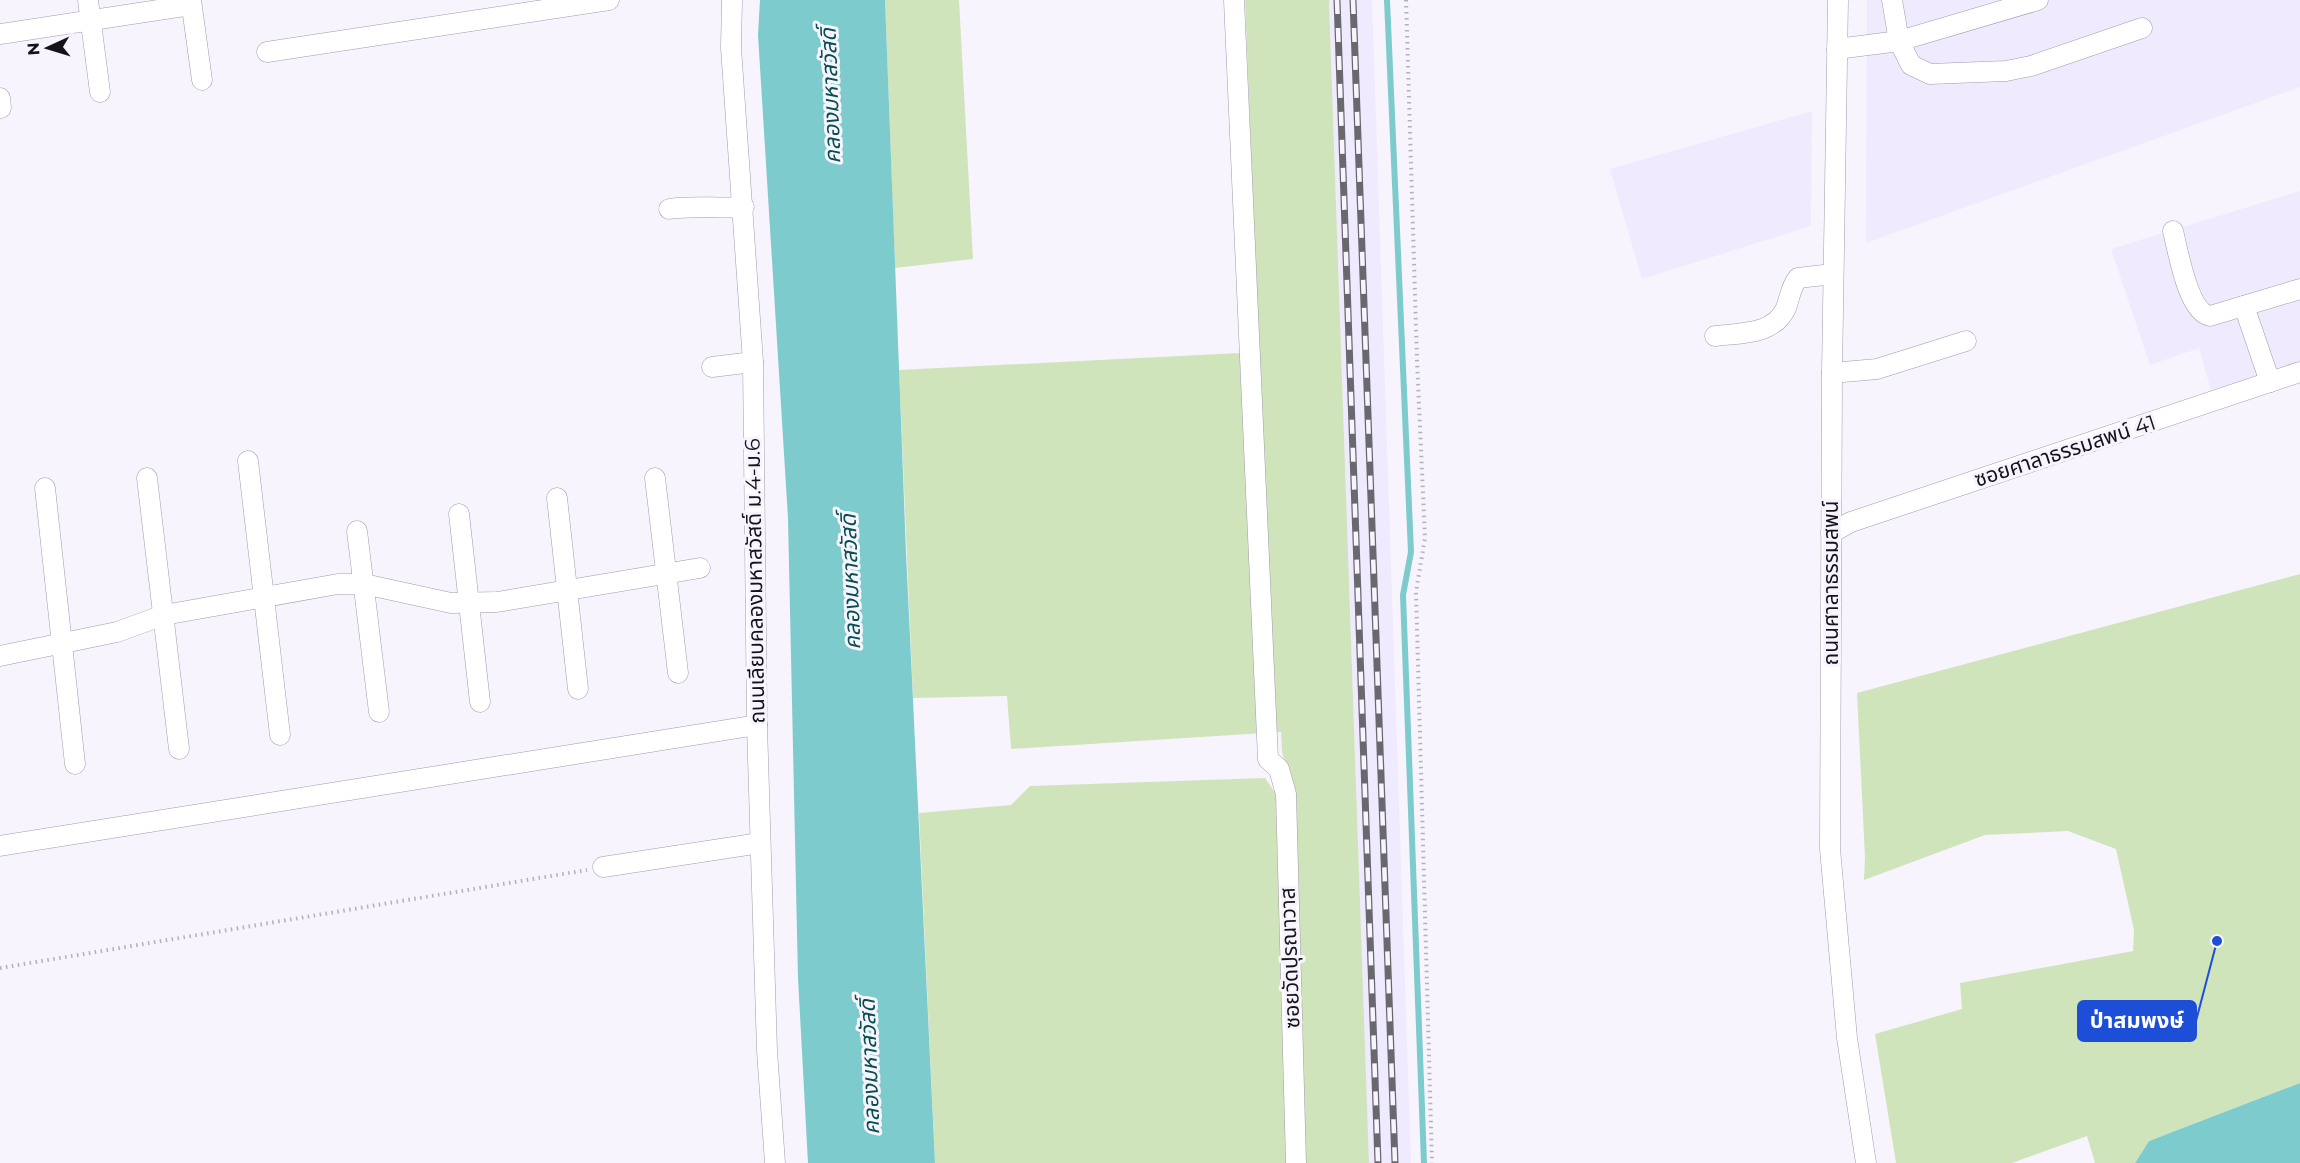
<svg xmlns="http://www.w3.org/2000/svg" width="2300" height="1163" viewBox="0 0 2300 1163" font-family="Montserrat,'Noto Sans Thai',sans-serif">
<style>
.built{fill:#efeafd}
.green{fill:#d0e4bb}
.water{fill:#7dcbcc}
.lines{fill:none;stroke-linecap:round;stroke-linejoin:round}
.stream{stroke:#7dcbcc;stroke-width:6}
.minor-casing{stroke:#a09bab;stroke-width:21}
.path{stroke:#b2b0b8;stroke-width:4;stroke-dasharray:1.5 4.5;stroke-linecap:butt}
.minor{stroke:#fff;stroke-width:20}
.rail-casing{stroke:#6a686f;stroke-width:7}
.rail{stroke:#f7f4fe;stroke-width:4.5;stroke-dasharray:14;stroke-linecap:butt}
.labels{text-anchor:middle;stroke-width:6;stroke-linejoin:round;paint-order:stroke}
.street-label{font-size:21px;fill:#151319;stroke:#f7f4fe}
.water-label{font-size:22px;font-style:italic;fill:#054f50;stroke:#f7f4fe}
.leader{fill:none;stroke:#1d4ed8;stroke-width:2}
.callout-dot{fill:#1d4ed8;stroke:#f7f4fe;stroke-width:2}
.callout{fill:#1d4ed8;stroke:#1d4ed8;stroke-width:2}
.callout-label{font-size:22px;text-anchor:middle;font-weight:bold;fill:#fff}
</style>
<rect width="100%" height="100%" fill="#f7f4fe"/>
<g class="built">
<path d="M 1329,0 L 1372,0 L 1411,1163 L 1369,1163 Z"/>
<path d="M 1867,0 L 2300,0 L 2300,87 L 1866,243 Z"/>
<path d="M 1812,111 L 1811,226 L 1642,279 L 1610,169 Z"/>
<path d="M 2300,191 L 2300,362 L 2212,394 L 2199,348 L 2150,365 L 2111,249 Z"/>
</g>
<g class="green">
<path d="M 885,0 L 959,0 L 973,259 L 895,268 Z"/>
<path d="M 1245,0 L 1329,0 L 1369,1163 L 1303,1163 L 1294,796 L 1282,752 L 1281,732 L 1011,749 L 1007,696 L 913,698 L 899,370 L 1259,352 Z"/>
<path d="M 2300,574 L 2300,1083 L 2149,1141 L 2135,1163 L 2095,1163 L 2087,1136 L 2012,1163 L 1896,1163 L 1875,1034 L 1962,1009 L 1960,983 L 2133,951 L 2134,930 L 2116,849 L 2068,831 L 1985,835 L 1864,880 L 1865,857 L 1857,693 Z"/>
<path d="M 1265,778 L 1276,794 L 1288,1163 L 935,1163 L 919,813 L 1011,805 L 1030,786 Z"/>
</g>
<g class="water">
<path d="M 760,0 L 885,0 L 906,553 L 935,1163 L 808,1163 L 798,978 L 788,518 L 758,35 Z"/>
<path d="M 2300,1083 L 2300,1163 L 2135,1163 L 2149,1141 Z"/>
</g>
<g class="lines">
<path class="stream" d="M 1387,0 L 1411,552 L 1403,595 L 1424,1163"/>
<g class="minor-casing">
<g id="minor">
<path d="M 88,0 L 100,92"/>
<path d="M 191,0 L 202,80"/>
<path d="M 732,0 L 731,48 L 753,362 L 757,725 L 767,1051 L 775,1163"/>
<path d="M 1234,0 L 1268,759 L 1279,769 L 1286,794 L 1296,1163"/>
<path d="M 1838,0 L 1832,373 L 1830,849 L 1847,1038 L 1866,1163"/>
<path d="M 1892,0 L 1899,41 L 1911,65 L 1930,74 L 2006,71 L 2031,66 L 2142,28"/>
<path d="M 0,34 L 191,5"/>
<path d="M 1837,49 L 1899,41 L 2038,0"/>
<path d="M 267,52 L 609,0"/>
<path d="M 0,98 L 1,108"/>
<path d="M 669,209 C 694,205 719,209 744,207"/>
<path d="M 2173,231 C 2178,251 2188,312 2210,316 L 2300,289"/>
<path d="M 2244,306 L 2270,382"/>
<path d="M 1715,336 C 1741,333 1774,335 1786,308 C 1790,297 1791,286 1798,278 L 1833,274"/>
<path d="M 712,367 L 753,362"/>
<path d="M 1832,373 L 1877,369 L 1966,341"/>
<path d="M 248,461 L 280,735"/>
<path d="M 147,478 L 179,749"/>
<path d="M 655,478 L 678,673"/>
<path d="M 45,488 L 75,764"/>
<path d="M 557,498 L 578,689"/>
<path d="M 459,514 L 480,702"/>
<path d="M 357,531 L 379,712"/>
<path d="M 1831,533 L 1851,522 L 2300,372"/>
<path d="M 0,656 L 117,632 L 164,615 L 338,584 L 364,584 L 451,603 L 497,602 L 700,568"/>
<path d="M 0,846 L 757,725"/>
<path d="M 603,867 L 760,843"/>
</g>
</g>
<g class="path">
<path d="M 1406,0 L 1417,360 L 1425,538 L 1416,592 L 1432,1163"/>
<path d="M 0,968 L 587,870"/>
</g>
<use href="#minor" class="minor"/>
<g class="rail-casing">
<g id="rail">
<path d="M 1337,0 L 1378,1163"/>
<path d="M 1353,0 L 1395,1163"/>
</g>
</g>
<use href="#rail" class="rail"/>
</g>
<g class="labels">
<g class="street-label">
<text transform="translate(2065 451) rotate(-18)" y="7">ซอยศาลาธรรมสพน์ 41</text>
<text transform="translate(755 581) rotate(-91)" y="7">ถนนเลียบคลองมหาสวัสดิ์ ม.4-ม.6</text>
<text transform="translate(1831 583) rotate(-90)" y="7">ถนนศาลาธรรมสพน์</text>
<text transform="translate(1290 958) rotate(-92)" y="7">ซอยวัดปุรณาวาส</text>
</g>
<g class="water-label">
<text transform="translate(830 96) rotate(-92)" y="8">คลองมหาสวัสดิ์</text>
<text transform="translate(850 582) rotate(-92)" y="8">คลองมหาสวัสดิ์</text>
<text transform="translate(869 1067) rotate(-92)" y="8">คลองมหาสวัสดิ์</text>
</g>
</g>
<path class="leader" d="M2217 941L2196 1021"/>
<circle class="callout-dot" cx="2217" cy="941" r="6"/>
<rect class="callout" x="2078" y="1001" width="118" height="40" rx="6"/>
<g class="callout-label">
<text x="2137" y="1028">ป่าสมพงษ์</text>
</g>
<g transform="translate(48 48) rotate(266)" stroke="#f7f4fe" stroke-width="4.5" paint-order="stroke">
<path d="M0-4.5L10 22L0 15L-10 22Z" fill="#151319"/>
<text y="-9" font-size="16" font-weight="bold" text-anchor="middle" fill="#151319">N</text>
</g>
</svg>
